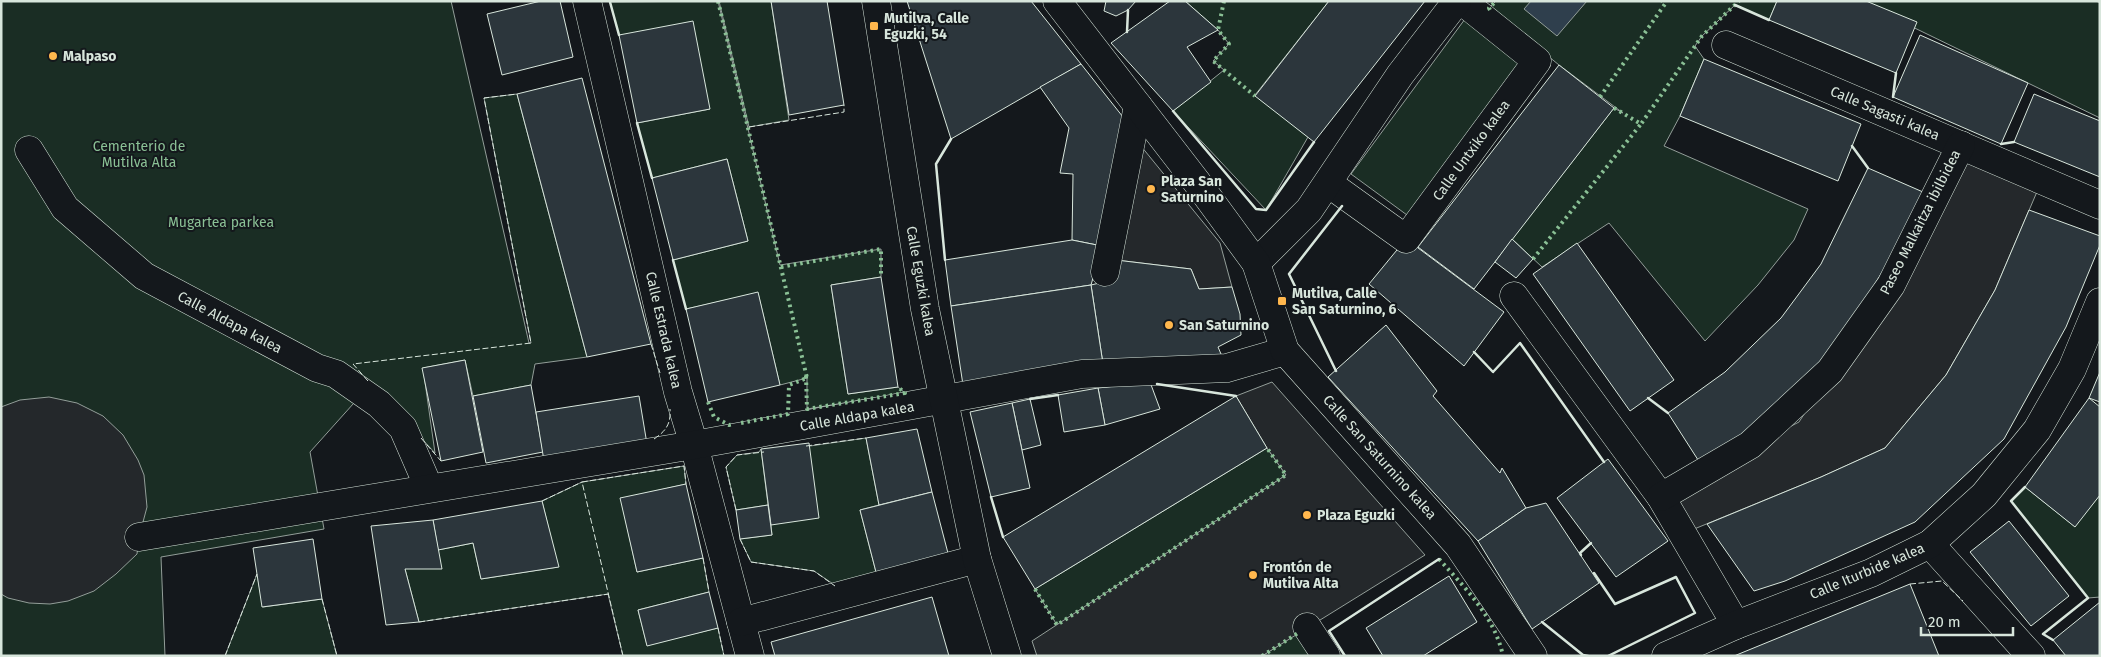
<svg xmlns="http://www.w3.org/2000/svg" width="2101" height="657" viewBox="0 0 2101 657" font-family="'Fira Sans',sans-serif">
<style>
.green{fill:#1a2d24;stroke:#939e99}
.parking{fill:#24282b;stroke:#939e99}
.water{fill:#2f3f4d;stroke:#939e99}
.building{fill:#2c363c;stroke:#d8e6dc}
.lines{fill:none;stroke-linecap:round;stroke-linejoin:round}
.street-casing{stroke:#d8e6dc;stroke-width:29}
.secondary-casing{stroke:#d8e6dc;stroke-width:29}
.street{stroke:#14181c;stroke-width:28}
.secondary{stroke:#14181c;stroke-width:28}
.hedge{stroke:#8ac095;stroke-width:4;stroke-dasharray:2.5 4;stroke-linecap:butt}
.fence{stroke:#d8e6dc;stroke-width:1;stroke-dasharray:6 2.5;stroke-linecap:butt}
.wall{stroke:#d8e6dc;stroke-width:2.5}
.poi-dot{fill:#ffb74d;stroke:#14181c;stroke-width:2}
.labels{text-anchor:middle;stroke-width:4;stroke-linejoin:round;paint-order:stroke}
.poi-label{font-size:14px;font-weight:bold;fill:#d8e6dc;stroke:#14181c;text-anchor:start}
.street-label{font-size:14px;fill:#d8e6dc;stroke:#14181c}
.park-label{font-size:14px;fill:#8ac095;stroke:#14181c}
</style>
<rect width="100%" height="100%" fill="#14181c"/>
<g class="green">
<path d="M 1,1 L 451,1 L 529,343 L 531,343 L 484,98 L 517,94 L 587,357 L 535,364 L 531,385 L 473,396 L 465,360 L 423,368 L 435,453 L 371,384 L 310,452 L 324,529 L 161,557 L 165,656 L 1,656 Z"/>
<path d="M 718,1 L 780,265 L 881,249 L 881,277 L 831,285 L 848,394 L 898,387 L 905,393 L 807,409 L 807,378 L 780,385 L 758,293 L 686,309 L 673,260 L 748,241 L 727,159 L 652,178 L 637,123 L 710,109 L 619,35 L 610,2 Z"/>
<path d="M 719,1 L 771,1 L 789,120 L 749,127 Z"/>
<path d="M 1185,1 L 1329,1 L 1255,95 L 1308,137 L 1266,210 L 1173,111 L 1224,70 L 1213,61 L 1229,44 L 1218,30 Z"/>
<path d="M 1496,1 L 1777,1 L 1769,20 L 1735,5 L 1702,36 L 1695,46 L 1704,59 L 1680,116 L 1664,146 L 1808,209 L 1794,240 L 1758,285 L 1705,341 L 1609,223 L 1542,267 L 1512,239 L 1614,108 L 1623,113 L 1559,65 L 1489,8 Z"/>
<path d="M 1859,1 L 2096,1 L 2100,3 L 2100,118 Z"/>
<path d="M 1465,19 L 1521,60 L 1407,215 L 1351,174 Z"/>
<path d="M 866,438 L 879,505 L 860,510 L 877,576 L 848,594 L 814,571 L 751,562 L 740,539 L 772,535 L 771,525 L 803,447 Z"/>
<path d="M 1267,448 L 1286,475 L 1057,625 L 1035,589 Z"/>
<path d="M 761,449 L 768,505 L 736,510 L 726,467 L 737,455 L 759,452 Z"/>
<path d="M 684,466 L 686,484 L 621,499 L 637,572 L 703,558 L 709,592 L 638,610 L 647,645 L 718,628 L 724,656 L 623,656 L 608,594 L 419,622 L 405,569 L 438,550 L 473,543 L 481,579 L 558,567 L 542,501 L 582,482 Z"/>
<path d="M 2025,487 L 2074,526 L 2100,495 L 2100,597 L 2088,598 L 2011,501 Z"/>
<path d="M 257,574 L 263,607 L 322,599 L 337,656 L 225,656 Z"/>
<path d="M 1307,627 L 1318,656 L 1262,656 Z"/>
</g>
<g class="parking">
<path d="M 1132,135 L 1220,243 L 1232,287 L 1199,289 L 1191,269 L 1116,260 Z"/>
<path d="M 1961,145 L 2042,180 L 1995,290 L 1946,375 L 1885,448 L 1821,477 L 1682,534 L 1669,512 L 1723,461 L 1799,422 L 1850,343 Z"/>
<path d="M 1272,382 L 1425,555 L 1262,656 L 1037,656 L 1032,641 L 1286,475 L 1267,448 L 1236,396 Z"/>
<path d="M 49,397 L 77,403 L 103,416 L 123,435 L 138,460 L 144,475 L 147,507 L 139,537 L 137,554 L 116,574 L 94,591 L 68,601 L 50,604 L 29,603 L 8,598 L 1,594 L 1,407 L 20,400 Z"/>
</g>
<path class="water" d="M 1531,1 L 1587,1 L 1557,36 L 1524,9 Z"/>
<g class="building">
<path d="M 541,1 L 560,1 L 573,57 L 502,75 L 487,14 Z"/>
<path d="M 771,1 L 827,1 L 844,105 L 789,115 Z"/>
<path d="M 907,1 L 1031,1 L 1081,64 L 951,139 Z"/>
<path d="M 1106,1 L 1136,1 L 1128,10 L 1116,16 L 1104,11 Z"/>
<path d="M 1170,1 L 1185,1 L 1218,30 L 1187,47 L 1211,82 L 1173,111 L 1111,43 Z"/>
<path d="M 1329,1 L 1425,1 L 1314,142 L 1255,96 Z"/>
<path d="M 1777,1 L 1866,1 L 1917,22 L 1896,73 L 1769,20 Z"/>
<path d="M 693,21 L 710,109 L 637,123 L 619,35 Z"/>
<path d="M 1920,35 L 2028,83 L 2001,144 L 1893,97 Z"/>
<path d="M 1704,59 L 1861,124 L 1838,181 L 1680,116 Z"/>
<path d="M 1081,64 L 1123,117 L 1102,246 L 1072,240 L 1073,174 L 1060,173 L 1069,128 L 1040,87 Z"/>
<path d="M 1559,65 L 1614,108 L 1474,289 L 1418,247 Z"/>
<path d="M 582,78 L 651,344 L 587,357 L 517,94 Z"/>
<path d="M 2034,94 L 2100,121 L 2100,177 L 2014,142 Z"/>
<path d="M 727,159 L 748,241 L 673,260 L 652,178 Z"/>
<path d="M 1868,168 L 1923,192 L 1887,264 L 1856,315 L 1810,376 L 1747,434 L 1700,463 L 1668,413 L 1725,372 L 1781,318 L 1821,264 Z"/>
<path d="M 2029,210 L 2100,236 L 2100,245 L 2066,327 L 2004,439 L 1915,522 L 1785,581 L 1754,591 L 1707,524 L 1821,477 L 1885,448 L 1946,375 L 1995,290 Z"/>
<path d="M 1406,239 L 1504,312 L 1464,366 L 1369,284 Z"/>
<path d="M 1512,239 L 1533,259 L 1516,278 L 1495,262 Z"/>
<path d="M 1072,240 L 1102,246 L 1091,285 L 951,306 L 945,260 Z"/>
<path d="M 1577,243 L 1674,380 L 1630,411 L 1533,274 Z"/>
<path d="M 1116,260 L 1191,269 L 1199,289 L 1232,287 L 1240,314 L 1241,335 L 1218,347 L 1227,368 L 1103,364 L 1091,285 L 1116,279 Z"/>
<path d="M 881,277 L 898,387 L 848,394 L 831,285 Z"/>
<path d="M 1091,285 L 1103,364 L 963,385 L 951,306 Z"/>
<path d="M 758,292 L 780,385 L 708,402 L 686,309 Z"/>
<path d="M 1386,325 L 1437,391 L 1433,396 L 1500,473 L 1502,468 L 1526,508 L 1478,541 L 1328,377 Z"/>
<path d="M 465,360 L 483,452 L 441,461 L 422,368 Z"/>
<path d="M 2100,372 L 2100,402 L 2089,398 Z"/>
<path d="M 1150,382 L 1160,409 L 1105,425 L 1098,388 Z"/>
<path d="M 531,385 L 543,452 L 486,463 L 473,396 Z"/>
<path d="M 1098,388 L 1105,425 L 1064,432 L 1058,395 Z"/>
<path d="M 639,396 L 647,444 L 544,461 L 536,412 Z"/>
<path d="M 1236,396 L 1267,448 L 1035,589 L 1003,537 Z"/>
<path d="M 2089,398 L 2100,407 L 2100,495 L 2075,527 L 2025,487 Z"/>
<path d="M 1030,399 L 1041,445 L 1022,450 L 1012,403 Z"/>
<path d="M 1012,403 L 1030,488 L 991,497 L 970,412 Z"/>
<path d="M 917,429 L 932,492 L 879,505 L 866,438 Z"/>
<path d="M 809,443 L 819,518 L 771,525 L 761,449 Z"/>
<path d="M 1608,459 L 1668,541 L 1616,577 L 1557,498 Z"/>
<path d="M 686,484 L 703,558 L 637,572 L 620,498 Z"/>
<path d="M 932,492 L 949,557 L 877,576 L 860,510 Z"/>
<path d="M 542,501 L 559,567 L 481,579 L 473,543 L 438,550 L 433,520 Z"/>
<path d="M 1546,503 L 1599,583 L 1532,629 L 1478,541 L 1526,508 Z"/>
<path d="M 768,505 L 772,535 L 740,539 L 736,510 Z"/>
<path d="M 433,520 L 442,569 L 405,569 L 419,622 L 386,625 L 371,526 Z"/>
<path d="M 2009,521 L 2069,596 L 2031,626 L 1970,552 Z"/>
<path d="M 313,539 L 322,599 L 262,607 L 253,548 Z"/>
<path d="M 1449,576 L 1477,622 L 1423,656 L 1383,656 L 1366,628 Z"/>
<path d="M 1910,584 L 1939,656 L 1734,656 Z"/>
<path d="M 709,592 L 718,628 L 647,646 L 638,610 Z"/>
<path d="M 932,597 L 949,656 L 775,656 L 771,642 Z"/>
<path d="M 2100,602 L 2100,656 L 2066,656 L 2053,640 Z"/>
</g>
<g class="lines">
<g class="street-casing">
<g id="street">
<path d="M 587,1 L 678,392 L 694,445 L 750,656"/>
<path d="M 1726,45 L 2100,205"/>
<path d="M 29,150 L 65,208 L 144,276 L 317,368 L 336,374 L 379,404 L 403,428 L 429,488"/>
<path d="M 1328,183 L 1406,239 L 1537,61 L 1462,1"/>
<path d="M 1256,263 L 1309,210 L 1400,75 L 1457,1"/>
<path d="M 1105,272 L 1138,106"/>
<path d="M 1514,296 L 1661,497 L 1736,625"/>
<path d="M 1661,497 L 1750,445 L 1830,371 L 1891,285 L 1961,145"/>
<path d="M 139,537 L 694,445 L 1082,374 L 1227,368 L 1285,351"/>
<path d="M 1930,544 L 2031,656"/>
<path d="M 741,622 L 977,559"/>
<path d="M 1307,627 L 1326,656"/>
</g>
</g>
<g class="secondary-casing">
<g id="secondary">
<path d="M 876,1 L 925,309 L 977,559 L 1007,656"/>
<path d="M 1057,1 L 1196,181 L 1256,263 L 1285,351 L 1458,545 L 1533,656"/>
<path d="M 1666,656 L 1736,625 L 1871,573 L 1930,544 L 1984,495 L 2037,430 L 2072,369 L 2100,302"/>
</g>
</g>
<use href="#street" class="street"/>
<use href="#secondary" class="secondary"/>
<g class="hedge">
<path d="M 718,1 L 807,378 L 789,385 L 788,414 L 741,423"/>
<path d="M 1224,1 L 1218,30 L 1229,44 L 1213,61 L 1255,96"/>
<path d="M 1490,10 L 1489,8 L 1496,1"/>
<path d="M 1600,97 L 1665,4 L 1662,1"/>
<path d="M 1614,108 L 1641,124 L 1702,36 L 1739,1"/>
<path d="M 1533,259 L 1641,124"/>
<path d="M 781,267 L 881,249 L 881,277"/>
<path d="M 806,376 L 807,409 L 905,393 L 898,387"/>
<path d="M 708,402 L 714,417 L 729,425 L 734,424"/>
<path d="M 1439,559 C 1465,588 1495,617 1503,656"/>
<path d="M 1035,589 L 1057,625 L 1286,475 L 1267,448"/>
<path d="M 1262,656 L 1298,633"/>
</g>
<g class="fence">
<path d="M 749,127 L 844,112 L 844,105"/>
<path d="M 651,344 L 660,373"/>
<path d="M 368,381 L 353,364 L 531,343 L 484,98 L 517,94"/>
<path d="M 421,438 L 441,461"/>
<path d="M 654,439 C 666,431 671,424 670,409"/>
<path d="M 806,446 L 866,438"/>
<path d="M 542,501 L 582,482"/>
<path d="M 736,510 L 726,467 L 737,455 L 764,452"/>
<path d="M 740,539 L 751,562 L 814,571 L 835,586"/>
<path d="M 703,558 L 709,592"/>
<path d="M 1910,584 L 1942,581 L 1963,601"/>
<path d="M 322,599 L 337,656"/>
<path d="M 419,622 L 609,594"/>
<path d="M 718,628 L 724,656"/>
<path d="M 225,656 L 257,574"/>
<path d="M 623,656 L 582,482 L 684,466 L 686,484"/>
</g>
<g class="wall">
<path d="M 610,2 L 619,35"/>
<path d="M 1735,5 L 1769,20"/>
<path d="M 1127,32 L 1128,10"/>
<path d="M 1893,97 L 1896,73"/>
<path d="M 1173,111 L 1256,209 L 1266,210 L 1314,142"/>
<path d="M 637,123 L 652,178"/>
<path d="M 2001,144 L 2014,142"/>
<path d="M 1852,146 L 1868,168"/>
<path d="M 673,260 L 686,309"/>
<path d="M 945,260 L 936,164 L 951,139"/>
<path d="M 1474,352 L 1493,372 L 1520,343 L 1604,462"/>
<path d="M 1336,371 L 1289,274 L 1342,206"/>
<path d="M 1157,384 L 1236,396"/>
<path d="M 1648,398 L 1668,413"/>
<path d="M 1030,399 L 1058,395"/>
<path d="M 2025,487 L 2011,501 L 2088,598 L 2043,634 L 2053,640"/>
<path d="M 991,497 L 1003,537"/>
<path d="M 1581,555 L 1580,553 L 1591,543"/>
<path d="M 1594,573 L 1615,604 L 1676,577 L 1695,613 L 1608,656"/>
<path d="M 1542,622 L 1583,655 L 1588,656"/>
<path d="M 1345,656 L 1329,631 L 1439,559"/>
</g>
</g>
<g class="poi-dot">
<rect x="869" y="21" width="10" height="10" rx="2.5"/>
<circle cx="53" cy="56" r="5"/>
<circle cx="1151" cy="189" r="5"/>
<rect x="1277" y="296" width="10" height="10" rx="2.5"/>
<circle cx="1169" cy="325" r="5"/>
<circle cx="1307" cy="515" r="5"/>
<circle cx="1253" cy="575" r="5"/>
</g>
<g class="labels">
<g class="poi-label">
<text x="884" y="23">Mutilva, Calle<tspan x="884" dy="16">Eguzki, 54</tspan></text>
<text x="63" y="61">Malpaso</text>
<text x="1161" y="186">Plaza San<tspan x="1161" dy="16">Saturnino</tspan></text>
<text x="1292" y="298">Mutilva, Calle<tspan x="1292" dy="16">San Saturnino, 6</tspan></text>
<text x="1179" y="330">San Saturnino</text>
<text x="1317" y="520">Plaza Eguzki</text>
<text x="1263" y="572">Frontón de<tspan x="1263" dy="16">Mutilva Alta</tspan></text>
</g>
<g class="street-label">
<text transform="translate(1885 113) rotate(23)" y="5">Calle Sagasti kalea</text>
<text transform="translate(1471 150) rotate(-54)" y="5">Calle Untxiko kalea</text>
<text transform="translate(1920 222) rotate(-63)" y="5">Paseo Malkaitza ibilbidea</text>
<text transform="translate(921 281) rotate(80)" y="5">Calle Eguzki kalea</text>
<text transform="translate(230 322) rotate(28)" y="5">Calle Aldapa kalea</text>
<text transform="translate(664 330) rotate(77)" y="5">Calle Estrada kalea</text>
<text transform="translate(857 416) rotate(-10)" y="5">Calle Aldapa kalea</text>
<text transform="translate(1380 457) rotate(48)" y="5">Calle San Saturnino kalea</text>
<text transform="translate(1867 571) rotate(-23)" y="5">Calle Iturbide kalea</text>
</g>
<g class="park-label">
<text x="139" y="151">Cementerio de<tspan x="139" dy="16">Mutilva Alta</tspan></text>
<text x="221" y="227">Mugartea parkea</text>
</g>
</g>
<rect width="2101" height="657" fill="none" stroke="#d8e6dc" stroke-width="5"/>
<path d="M1921 627v8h92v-8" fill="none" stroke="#d8e6dc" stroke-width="2.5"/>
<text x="1928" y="627" font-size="15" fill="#d8e6dc" stroke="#14181c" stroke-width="4" paint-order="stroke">20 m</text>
</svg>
